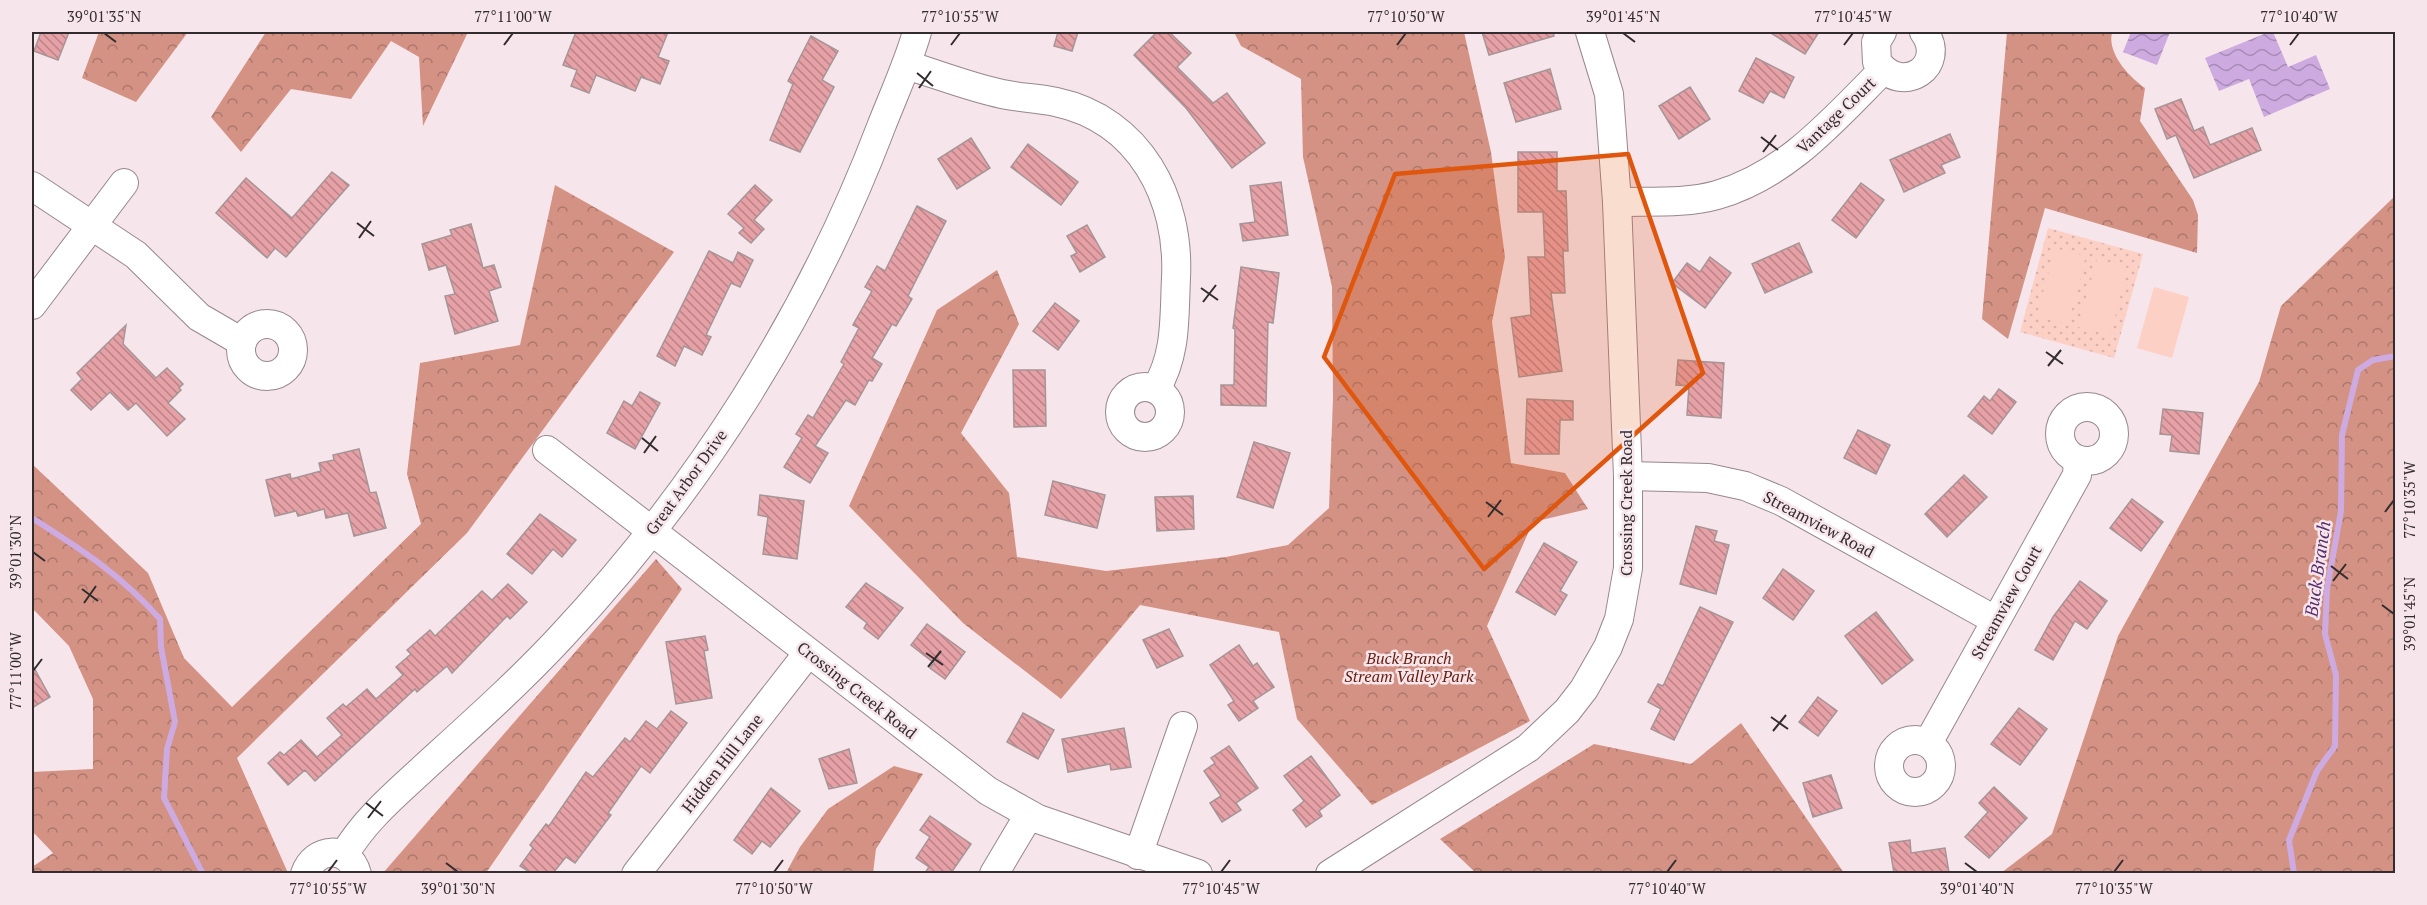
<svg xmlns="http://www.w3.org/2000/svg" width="2427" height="905" viewBox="0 0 2427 905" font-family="'PT Serif',serif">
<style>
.green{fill:url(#green-dots)}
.forest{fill:url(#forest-crowns)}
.pitch{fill:#fdd0c5}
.water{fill:url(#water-waves)}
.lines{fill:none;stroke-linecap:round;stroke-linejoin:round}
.stream{stroke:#cdabe0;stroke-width:6}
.building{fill:url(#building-back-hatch);stroke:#a69596;stroke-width:1.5}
.minor-casing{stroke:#97888d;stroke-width:30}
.minor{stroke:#fff;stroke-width:28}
.marked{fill:#df570e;fill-opacity:0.2;stroke:#df570e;stroke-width:4.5;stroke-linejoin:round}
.ticks{fill:none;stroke:#332c2f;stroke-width:2}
.labels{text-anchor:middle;stroke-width:5;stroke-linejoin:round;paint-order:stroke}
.street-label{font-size:16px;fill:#332c2f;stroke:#f6e5eb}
.park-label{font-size:16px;font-style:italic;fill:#681c0b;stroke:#f6e5eb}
.water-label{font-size:18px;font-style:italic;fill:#592e6d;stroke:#f6e5eb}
.neatline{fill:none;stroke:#332c2f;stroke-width:2}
.ticks-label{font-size:15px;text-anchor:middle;fill:#332c2f}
</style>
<defs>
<pattern id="green-dots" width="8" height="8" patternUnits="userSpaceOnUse" patternTransform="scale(1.5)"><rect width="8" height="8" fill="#fdd0c5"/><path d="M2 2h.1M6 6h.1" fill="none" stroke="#d9b3aa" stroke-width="1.8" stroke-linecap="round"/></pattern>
<pattern id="forest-crowns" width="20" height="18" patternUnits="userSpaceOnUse" patternTransform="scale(1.5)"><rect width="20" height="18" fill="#d39283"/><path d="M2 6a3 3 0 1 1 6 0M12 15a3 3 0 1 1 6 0" fill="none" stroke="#ac776c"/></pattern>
<pattern id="water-waves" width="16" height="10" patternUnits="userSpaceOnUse" patternTransform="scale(1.5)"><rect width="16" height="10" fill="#cdabe0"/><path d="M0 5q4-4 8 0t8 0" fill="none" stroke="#a78bb6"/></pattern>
<pattern id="building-back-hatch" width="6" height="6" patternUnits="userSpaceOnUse" patternTransform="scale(1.5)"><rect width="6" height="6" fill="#e6a1a7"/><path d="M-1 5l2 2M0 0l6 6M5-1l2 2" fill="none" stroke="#bb8388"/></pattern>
</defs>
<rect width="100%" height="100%" fill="#f6e5eb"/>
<path class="green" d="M 2048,228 L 2143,254 L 2114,358 L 2020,332 Z"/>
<g class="forest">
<path d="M 99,32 L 188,32 L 136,102 L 82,78 Z"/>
<path d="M 266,32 L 468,32 L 423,126 L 419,57 L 391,41 L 351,99 L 291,89 L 241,152 L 211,117 Z"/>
<path d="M 1234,32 L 1464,32 L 1491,152 L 1505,257 L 1492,322 L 1511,463 L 1565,473 L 1588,509 L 1533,522 L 1487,626 L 1530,721 L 1372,805 L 1297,719 L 1279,632 L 1140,605 L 1061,699 L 963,623 L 849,506 L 937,310 L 997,270 L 1019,324 L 961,433 L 1009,493 L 1017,557 L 1106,571 L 1226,557 L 1288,545 L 1329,508 L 1333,398 L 1332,287 L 1303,157 L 1301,79 L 1241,46 Z"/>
<path d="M 2007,32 L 2112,32 C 2107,53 2128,76 2145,88 L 2140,121 L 2193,200 L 2198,215 L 2197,253 L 2045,208 L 2008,339 L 1982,319 Z"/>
<path d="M 555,185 L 674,252 L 467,533 L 237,758 L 288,873 L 32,873 L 32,867 L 53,853 L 32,831 L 32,772 L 93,769 L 93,699 L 69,646 L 32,608 L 32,464 L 148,573 L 184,658 L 232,707 L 421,524 L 407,474 L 420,363 L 520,345 Z"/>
<path d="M 2395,196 L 2395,873 L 2001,873 L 2052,834 L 2118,636 L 2259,382 L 2281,306 Z"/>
<path d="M 656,559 L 682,589 L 486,873 L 383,873 Z"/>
<path d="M 1741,723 L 1844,873 L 1476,873 L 1440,839 L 1594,744 L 1691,764 Z"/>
<path d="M 894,766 L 923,774 L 876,849 L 873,873 L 786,873 L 800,847 L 828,809 Z"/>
</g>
<g class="pitch">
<path d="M 2055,248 L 2086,256 L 2068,324 L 2037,315 Z"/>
<path d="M 2097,259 L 2128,268 L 2110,335 L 2078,327 Z"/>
<path d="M 2154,287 L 2189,297 L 2172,358 L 2137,348 Z"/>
</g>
<g class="water">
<path d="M 2131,32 L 2170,32 L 2157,65 L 2123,52 Z"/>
<path d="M 2269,32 L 2273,32 L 2288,67 L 2316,55 L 2330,89 L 2264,117 L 2249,79 L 2219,91 L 2205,58 Z"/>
</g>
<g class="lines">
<g class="stream">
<path d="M 32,518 C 82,550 120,574 160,619 L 161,647 L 175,722 L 167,749 L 164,798 L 203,874"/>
<path d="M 2294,874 L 2289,840 L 2317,771 L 2335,746 L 2336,675 L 2325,634 L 2327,589 L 2341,511 L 2342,435 L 2358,370 L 2373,360 L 2396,356"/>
</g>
</g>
<g class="building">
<path d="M 41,32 L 69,32 L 58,60 L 34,51 Z"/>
<path d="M 576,32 L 668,32 L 658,57 L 669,61 L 660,84 L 641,77 L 635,91 L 596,75 L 589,93 L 571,86 L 577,70 L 563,65 Z"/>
<path d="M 1058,32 L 1078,32 L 1072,51 L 1054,46 Z"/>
<path d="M 1157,32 L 1169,32 L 1191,53 L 1177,67 L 1213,103 L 1227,93 L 1265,143 L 1232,168 L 1186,108 L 1134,55 Z"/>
<path d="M 1482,32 L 1553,32 L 1554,36 L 1489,55 Z"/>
<path d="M 1769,32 L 1819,32 L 1805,54 Z"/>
<path d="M 811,36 L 838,51 L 822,80 L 834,87 L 800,152 L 770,140 L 793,84 L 788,81 Z"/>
<path d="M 1756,58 L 1794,77 L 1784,98 L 1770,91 L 1763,103 L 1739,91 Z"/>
<path d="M 1550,69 L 1561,109 L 1516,122 L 1504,83 Z"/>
<path d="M 1690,87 L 1710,119 L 1679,139 L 1659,106 Z"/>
<path d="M 2181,99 L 2194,131 L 2203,127 L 2210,145 L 2252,128 L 2261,150 L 2194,178 L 2176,135 L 2167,139 L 2155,109 Z"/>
<path d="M 1950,134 L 1960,157 L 1941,165 L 1945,173 L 1904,192 L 1890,160 Z"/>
<path d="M 971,138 L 990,168 L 957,189 L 938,159 Z"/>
<path d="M 1028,144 L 1078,182 L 1061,205 L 1011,167 Z"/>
<path d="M 1518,152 L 1557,152 L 1557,191 L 1566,191 L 1568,251 L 1563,251 L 1565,293 L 1551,293 L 1562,371 L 1519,377 L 1511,318 L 1531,315 L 1528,257 L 1545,257 L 1543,212 L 1518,212 Z"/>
<path d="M 332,172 L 349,185 L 286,257 L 275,248 L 267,258 L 216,213 L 246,178 L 292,218 Z"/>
<path d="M 1281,182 L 1288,235 L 1243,241 L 1240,224 L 1255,222 L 1250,186 Z"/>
<path d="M 1861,183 L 1884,200 L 1856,238 L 1832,220 Z"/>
<path d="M 755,185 L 772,200 L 754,220 L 764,229 L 751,243 L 739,233 L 744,228 L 728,214 Z"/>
<path d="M 917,206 L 946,221 L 908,296 L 912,299 L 896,326 L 892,324 L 872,358 L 882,364 L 872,381 L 869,380 L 855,405 L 846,400 L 815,446 L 828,453 L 810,483 L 784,467 L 802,438 L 796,434 L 808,415 L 813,418 L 844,364 L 841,362 L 859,328 L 853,325 L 872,291 L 865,287 L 877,266 L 885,271 Z"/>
<path d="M 471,224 L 483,268 L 494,265 L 501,287 L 489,291 L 498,321 L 455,334 L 445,296 L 455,294 L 446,265 L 429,270 L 422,244 L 452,235 L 450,230 Z"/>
<path d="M 1087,225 L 1105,257 L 1080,272 L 1071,256 L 1077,253 L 1067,236 Z"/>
<path d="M 1799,243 L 1812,272 L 1765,293 L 1752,264 Z"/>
<path d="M 709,251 L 733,263 L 738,252 L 753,260 L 740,287 L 731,283 L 706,335 L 711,337 L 702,355 L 684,346 L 675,366 L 657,356 Z"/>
<path d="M 1710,257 L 1731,273 L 1705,308 L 1672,283 L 1687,263 L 1700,272 Z"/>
<path d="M 1241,267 L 1279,273 L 1273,323 L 1268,322 L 1266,406 L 1221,405 L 1221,385 L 1234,385 L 1235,329 L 1233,328 Z"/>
<path d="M 1055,303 L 1079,321 L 1058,350 L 1033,331 Z"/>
<path d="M 126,325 L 123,344 L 156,378 L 167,368 L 183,384 L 179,388 L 181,390 L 168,403 L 185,419 L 167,436 L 136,403 L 128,410 L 110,392 L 91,410 L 71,390 L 82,379 L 77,373 Z"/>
<path d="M 1678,360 L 1724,363 L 1721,418 L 1687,415 L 1689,386 L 1676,385 Z"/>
<path d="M 1013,370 L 1045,370 L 1046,426 L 1014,427 Z"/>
<path d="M 1999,389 L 2016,402 L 1992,434 L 1968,416 L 1984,396 L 1990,401 Z"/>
<path d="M 640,392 L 660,403 L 635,449 L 607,433 L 624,401 L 632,406 Z"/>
<path d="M 1527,399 L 1573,401 L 1573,420 L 1560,420 L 1559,454 L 1525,454 Z"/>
<path d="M 2163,409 L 2203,413 L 2199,454 L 2170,451 L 2172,435 L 2160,434 Z"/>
<path d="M 1858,430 L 1890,445 L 1876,474 L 1844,458 Z"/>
<path d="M 1254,442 L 1290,453 L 1273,508 L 1237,497 Z"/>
<path d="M 359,449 L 370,493 L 376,492 L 386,528 L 354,536 L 348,513 L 326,518 L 324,509 L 298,516 L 296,511 L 275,516 L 266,480 L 290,474 L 291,479 L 321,471 L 319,463 L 334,460 L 333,455 Z"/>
<path d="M 1964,475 L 1987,497 L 1947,537 L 1925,514 Z"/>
<path d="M 1053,481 L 1105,495 L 1097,528 L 1045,515 Z"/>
<path d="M 760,495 L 804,501 L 797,559 L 763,554 L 768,517 L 758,515 Z"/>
<path d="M 1193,496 L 1194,529 L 1157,531 L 1155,497 Z"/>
<path d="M 2132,499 L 2163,522 L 2141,551 L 2110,528 Z"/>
<path d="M 540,514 L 576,540 L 562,557 L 553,549 L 532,574 L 507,554 Z"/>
<path d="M 1696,526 L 1717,531 L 1714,541 L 1729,545 L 1716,594 L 1680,584 Z"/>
<path d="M 1544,543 L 1577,562 L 1560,591 L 1567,595 L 1555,615 L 1516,592 Z"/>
<path d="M 1783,569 L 1814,591 L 1793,620 L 1763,598 Z"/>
<path d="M 2080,581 L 2107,601 L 2087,629 L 2075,621 L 2053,660 L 2035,650 L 2053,617 Z"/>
<path d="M 866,583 L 903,608 L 878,639 L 864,628 L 867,623 L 846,607 Z"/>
<path d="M 508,584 L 527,602 L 510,619 L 507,616 L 452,673 L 447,666 L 417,692 L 415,689 L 315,781 L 305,770 L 288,785 L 268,763 L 280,752 L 284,755 L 301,740 L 317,757 L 342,735 L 327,718 L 343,704 L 346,707 L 367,689 L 376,699 L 403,675 L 396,667 L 411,654 L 407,650 L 430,630 L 435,636 L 482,591 L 492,600 Z"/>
<path d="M 1700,607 L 1733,622 L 1674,740 L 1651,729 L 1661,709 L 1648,702 L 1658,684 L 1663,686 Z"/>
<path d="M 1876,612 L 1913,660 L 1882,684 L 1845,636 Z"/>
<path d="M 927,624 L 965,652 L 945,679 L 930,668 L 934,663 L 911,645 Z"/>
<path d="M 1169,629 L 1183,656 L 1157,668 L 1143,640 Z"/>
<path d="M 705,636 L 708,650 L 704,651 L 712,698 L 676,704 L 666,642 Z"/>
<path d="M 1239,645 L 1253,666 L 1257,663 L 1274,687 L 1253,701 L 1258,708 L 1239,721 L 1228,705 L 1234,701 L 1210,665 Z"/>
<path d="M 32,664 L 50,697 L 32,708 Z"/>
<path d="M 1818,697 L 1837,711 L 1818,736 L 1799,722 Z"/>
<path d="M 2019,708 L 2047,729 L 2020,765 L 1991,744 Z"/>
<path d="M 671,711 L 687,723 L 650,773 L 641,766 L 608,813 L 611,815 L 575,863 L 566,857 L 553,873 L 531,873 L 520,866 L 533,848 L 530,845 L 546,824 L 549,826 L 586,772 L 593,777 L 625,738 L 630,742 L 646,721 L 657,729 Z"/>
<path d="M 1023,713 L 1054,730 L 1038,759 L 1007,742 Z"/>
<path d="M 1124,728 L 1131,767 L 1111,770 L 1110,764 L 1068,772 L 1062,739 Z"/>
<path d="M 1229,746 L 1258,788 L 1236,803 L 1241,810 L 1222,822 L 1210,803 L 1221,796 L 1204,771 L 1215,763 L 1211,758 Z"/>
<path d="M 849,749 L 857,783 L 829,789 L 819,759 Z"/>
<path d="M 1311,756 L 1340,795 L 1319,811 L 1322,816 L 1306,827 L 1293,810 L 1304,801 L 1284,776 Z"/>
<path d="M 1831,775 L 1842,808 L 1813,817 L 1803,783 Z"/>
<path d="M 1994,787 L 2027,818 L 1989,858 L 1965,837 L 1988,812 L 1979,803 Z"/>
<path d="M 771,788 L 800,811 L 770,847 L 762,841 L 752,854 L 734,840 Z"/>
<path d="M 930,816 L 971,844 L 951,873 L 925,873 L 929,867 L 916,858 L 930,837 L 920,830 Z"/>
<path d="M 1910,840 L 1911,853 L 1945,848 L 1949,873 L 1894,873 L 1889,843 Z"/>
</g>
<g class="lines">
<g class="minor-casing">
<g id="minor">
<path d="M 1882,32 L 1876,42 L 1877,62 C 1903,97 1948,65 1924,32"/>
<path d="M 906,65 C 937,74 969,87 1002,94 C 1020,98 1038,98 1056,102 C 1140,120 1180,198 1176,278 C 1174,318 1177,353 1156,389"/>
<path d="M 32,186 L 136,255 L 199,317 L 242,342"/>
<path d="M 1617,202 C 1650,201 1685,204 1717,195 C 1787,175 1834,119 1883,70"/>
<path d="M 32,305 L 124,183"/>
<circle cx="267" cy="350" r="26"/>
<circle cx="1145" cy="412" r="25"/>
<circle cx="2087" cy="434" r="27"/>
<path d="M 547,450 L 988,791 L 1038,819 L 1198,874"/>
<path d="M 1628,476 L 1708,478 L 1745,486 L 1781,501 L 1995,620"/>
<circle cx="1915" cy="766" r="26"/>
<path d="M 1928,743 L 2077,475 L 2078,460"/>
<path d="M 344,855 C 365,819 397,793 427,765 C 472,724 518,683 560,638 C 698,491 809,316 881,127 C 893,96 908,64 917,32"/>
<path d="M 1138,855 L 1183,726"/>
<path d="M 305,874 C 314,847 349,844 357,874"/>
<path d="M 636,874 L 808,653"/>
<path d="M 994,874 L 1029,815"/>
<path d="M 1330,874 L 1528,748 L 1567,711 L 1584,689 L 1608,647 L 1619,619 L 1628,568 L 1628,476 L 1617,202 L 1609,94 L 1590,32"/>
</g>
</g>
<use href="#minor" class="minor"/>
</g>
<path class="marked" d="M 1628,154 L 1703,373 L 1484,569 L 1324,357 L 1395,174 Z"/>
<path class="ticks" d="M 104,33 L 116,42M 1623,33 L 1635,42M 504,45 L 513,33M 951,45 L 960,33M 1397,45 L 1406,33M 1844,45 L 1853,33M 2290,45 L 2299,33M 917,73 L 933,86M 919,88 L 931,71M 1761,137 L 1778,150M 1763,152 L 1776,135M 357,223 L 374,236M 359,238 L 371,221M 1201,288 L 1218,300M 1203,302 L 1216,285M 2046,352 L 2063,364M 2048,366 L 2061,350M 642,438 L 658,451M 644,453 L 656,436M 1486,502 L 1503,515M 2385,512 L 2394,500M 1488,517 L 1501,500M 33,552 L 45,561M 2331,566 L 2348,579M 2333,581 L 2346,564M 82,589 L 98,601M 84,603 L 96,586M 2382,605 L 2394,614M 926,653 L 943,665M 928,667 L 941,651M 33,671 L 42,659M 1771,717 L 1788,729M 1773,731 L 1786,715M 366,803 L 383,816M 368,818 L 381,801M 446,863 L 458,872M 1965,863 L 1977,872M 328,872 L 337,860M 774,872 L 783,860M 1221,872 L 1230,860M 1667,872 L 1676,860M 2114,872 L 2123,860"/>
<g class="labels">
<g class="street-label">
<text transform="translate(1836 115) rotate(-44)" y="6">Vantage Court</text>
<text transform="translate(686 482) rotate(-54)" y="6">Great Arbor Drive</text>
<text transform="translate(1626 503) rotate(-90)" y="6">Crossing Creek Road</text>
<text transform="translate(1819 524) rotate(28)" y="6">Streamview Road</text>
<text transform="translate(2006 602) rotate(-61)" y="6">Streamview Court</text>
<text transform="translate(857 690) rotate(38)" y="6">Crossing Creek Road</text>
<text transform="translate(722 763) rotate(-52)" y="6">Hidden Hill Lane</text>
</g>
<g class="park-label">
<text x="1409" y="664">Buck Branch<tspan x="1409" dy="18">Stream Valley Park</tspan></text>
</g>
<g class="water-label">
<text transform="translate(2318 569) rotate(-82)" y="6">Buck Branch</text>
</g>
</g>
<rect width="2427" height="905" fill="none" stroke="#f6e5eb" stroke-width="66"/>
<rect x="33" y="33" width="2361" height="839" class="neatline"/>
<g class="ticks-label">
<text x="104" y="22">39°01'35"N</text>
<text x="513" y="22">77°11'00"W</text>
<text x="960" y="22">77°10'55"W</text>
<text x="1406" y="22">77°10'50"W</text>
<text x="1623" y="22">39°01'45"N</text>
<text x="1853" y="22">77°10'45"W</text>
<text x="2299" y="22">77°10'40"W</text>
<text transform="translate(2410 500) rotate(-90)" y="5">77°10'35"W</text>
<text transform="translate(16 552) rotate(-90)" y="5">39°01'30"N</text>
<text transform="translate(2410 614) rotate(-90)" y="5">39°01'45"N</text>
<text transform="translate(16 671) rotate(-90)" y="5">77°11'00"W</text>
<text x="328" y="894">77°10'55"W</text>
<text x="458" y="894">39°01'30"N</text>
<text x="774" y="894">77°10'50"W</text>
<text x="1221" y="894">77°10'45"W</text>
<text x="1667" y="894">77°10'40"W</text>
<text x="1977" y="894">39°01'40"N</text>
<text x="2114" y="894">77°10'35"W</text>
</g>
</svg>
